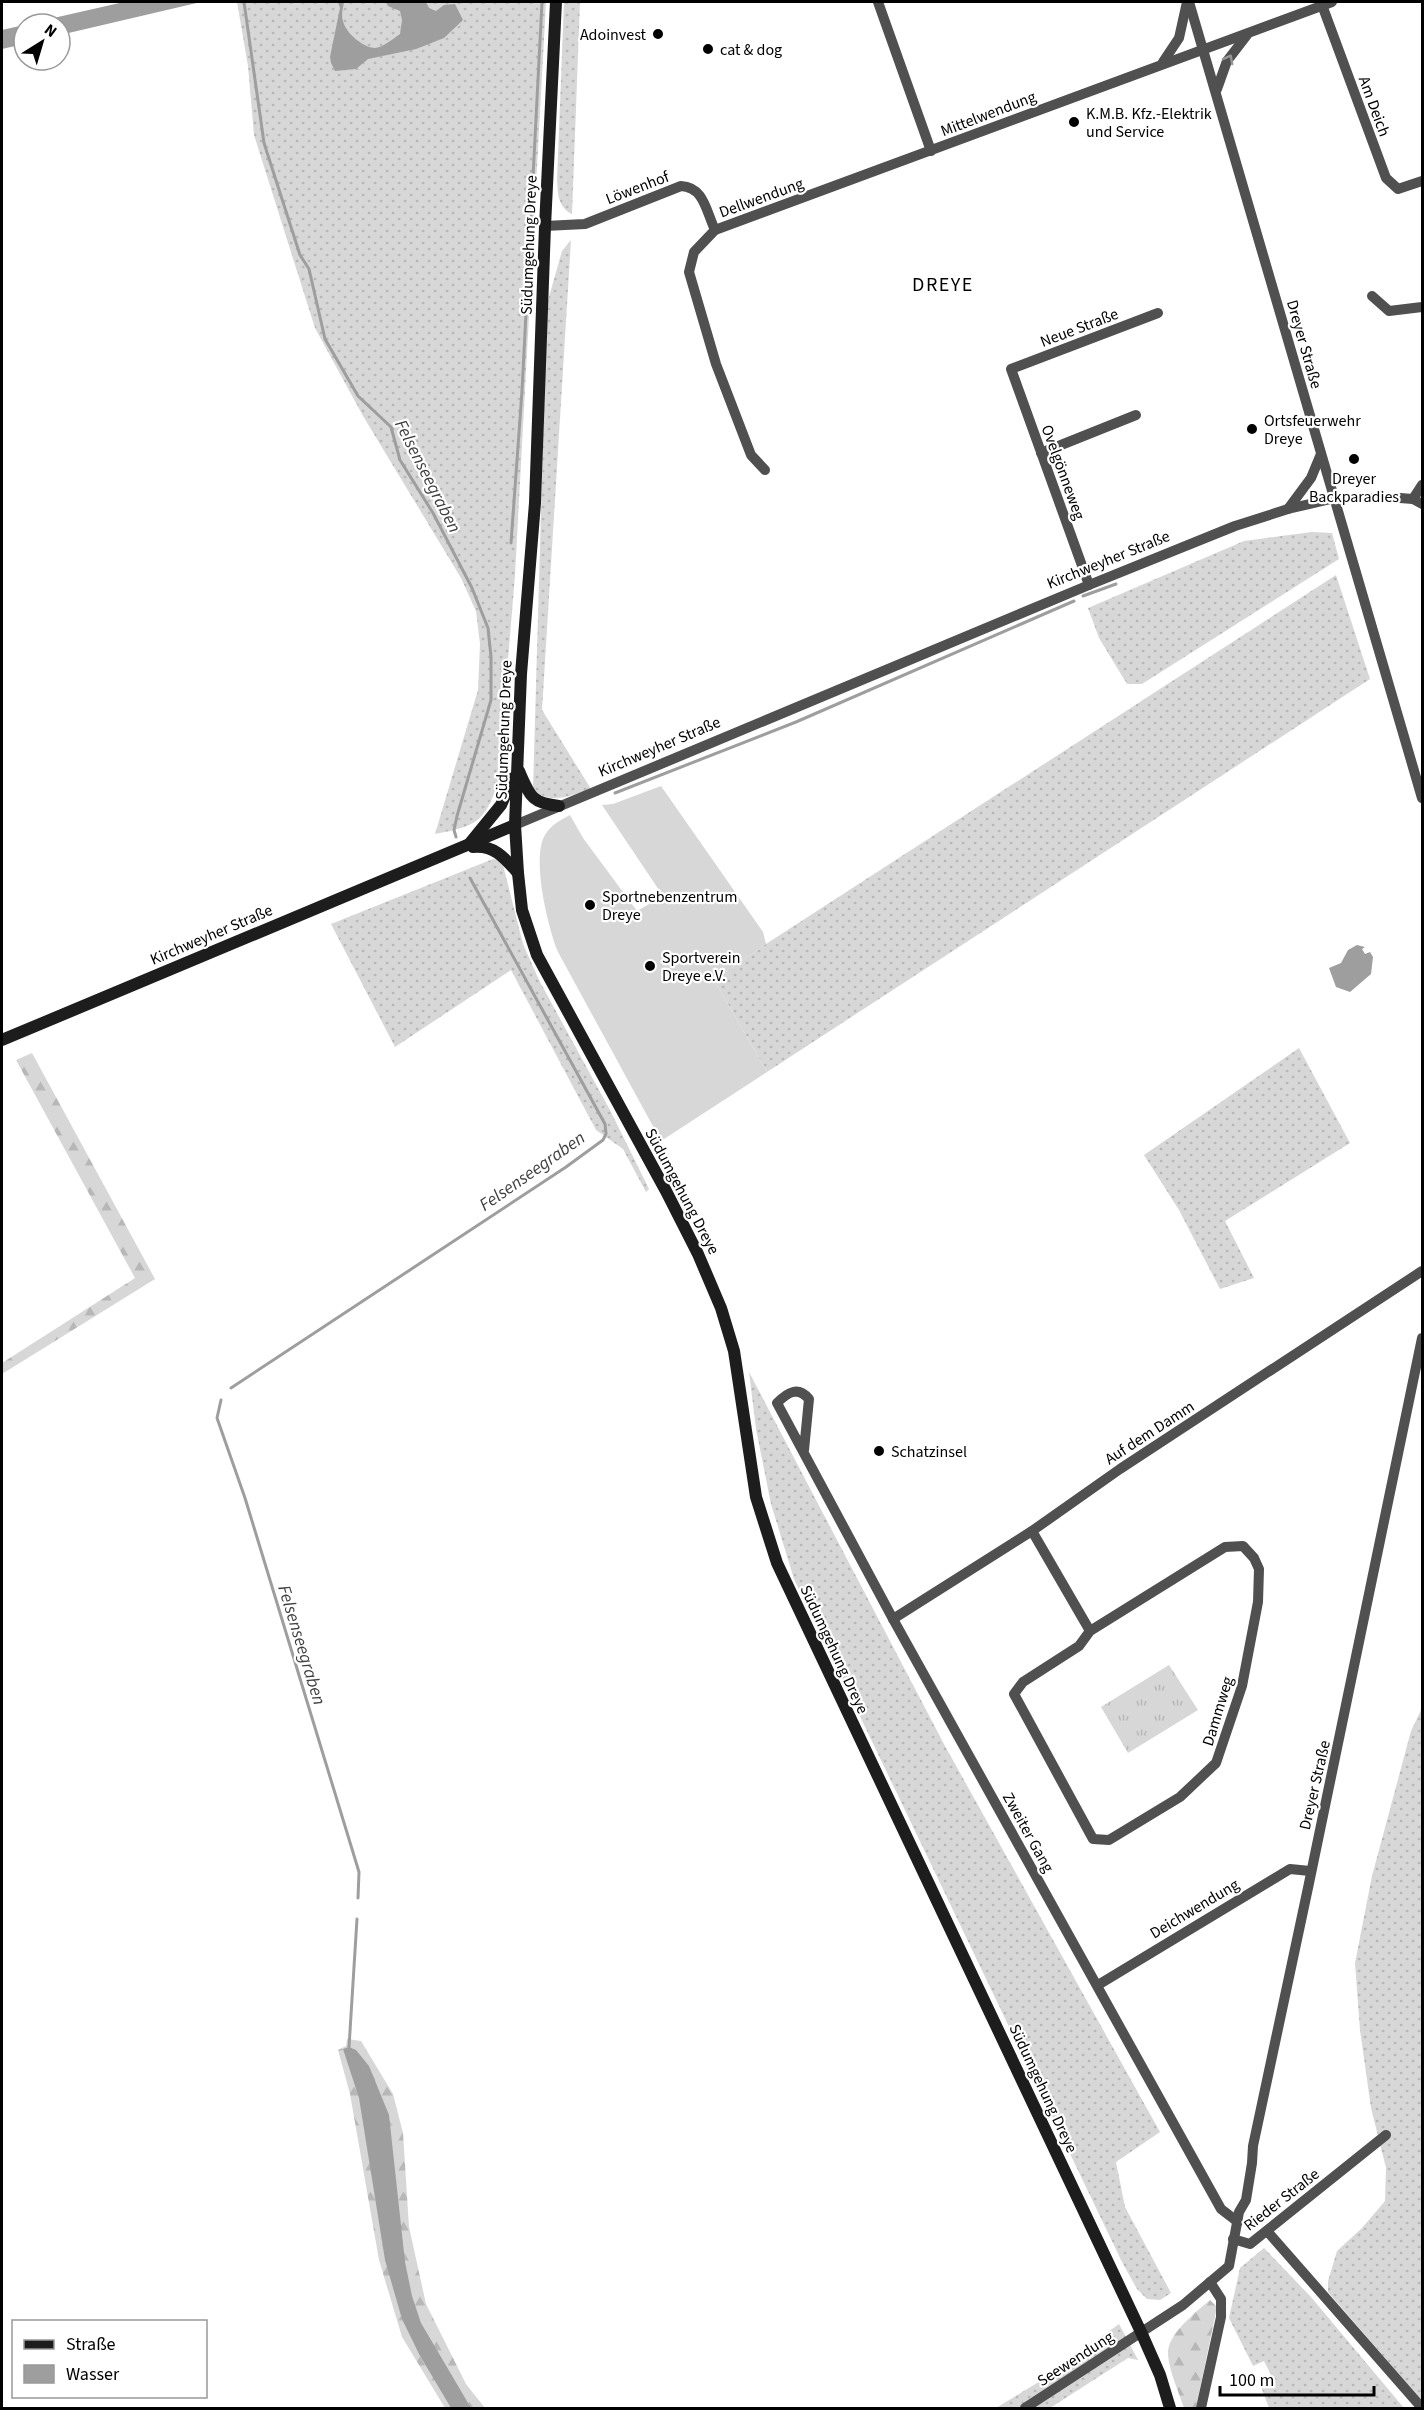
<svg xmlns="http://www.w3.org/2000/svg" width="1424" height="2410" viewBox="0 0 1424 2410" font-family="'Source Sans 3',sans-serif">
<style>
.grass{fill:url(#grass-dots)}
.forest{fill:url(#forest-firs)}
.park{fill:url(#park-tufts)}
.pitch{fill:#d7d7d7}
.water{fill:#9e9e9e}
.lines{fill:none;stroke-linecap:round;stroke-linejoin:round}
.stream{stroke:#9e9e9e;stroke-width:3}
.minor{stroke:#505050;stroke-width:10}
.secondary{stroke:#1d1d1d;stroke-width:12}
.oneway{stroke:#969696}
.poi-dot{fill:#000;stroke:#fff;stroke-width:2}
.labels{text-anchor:middle;stroke-width:4.5;stroke-linejoin:round;paint-order:stroke}
.poi-label{font-size:16px;fill:#000;stroke:#fff;text-anchor:start}
.street-label{font-size:16px;fill:#000;stroke:#fff}
.water-label{font-size:18px;font-style:italic;fill:#3f3f3f;stroke:#fff}
.quarter-label{font-size:20px;letter-spacing:1.5px;fill:#000;stroke:#fff}
</style>
<defs>
<pattern id="grass-dots" width="8" height="8" patternUnits="userSpaceOnUse" patternTransform="scale(1.5)"><rect width="8" height="8" fill="#d7d7d7"/><path d="M2 2h.1M6 6h.1" fill="none" stroke="#b7b7b7" stroke-width="1.8" stroke-linecap="round"/></pattern>
<pattern id="forest-firs" width="22" height="20" patternUnits="userSpaceOnUse" patternTransform="scale(1.5)"><rect width="22" height="20" fill="#d7d7d7"/><path d="M5 1l3.5 6h-7zM16 11l3.5 6h-7z" fill="#b7b7b7"/></pattern>
<pattern id="park-tufts" width="24" height="20" patternUnits="userSpaceOnUse" patternTransform="scale(1.5)"><rect width="24" height="20" fill="#d7d7d7"/><path d="M3 7l-1-3M5 7V3M7 7l1-3M15 17l-1-3M17 17v-4M19 17l1-3" fill="none" stroke="#b7b7b7"/></pattern>
</defs>
<rect width="100%" height="100%" fill="#fff"/>
<g class="grass">
<path d="M 237,2 L 546,2 L 515,575 L 498,782 C 485,823 476,826 435,834 L 478,690 L 480,644 L 476,611 L 461,578 L 363,416 L 315,328 L 254,135 L 248,66 Z"/>
<path d="M 564,2 L 580,2 L 572,214 C 558,207 558,195 557,180 Z"/>
<path d="M 571,240 L 542,710 L 591,789 C 571,795 550,806 533,789 L 547,304 L 562,251 Z"/>
<path d="M 1312,532 L 1332,533 L 1339,559 L 1142,684 L 1127,684 L 1099,638 L 1088,608 L 1244,541 Z"/>
<path d="M 1336,575 L 1370,679 L 767,1072 L 714,980 L 766,944 Z"/>
<path d="M 493,859 L 498,860 L 503,865 L 523,944 L 539,980 L 611,1112 L 649,1189 L 646,1192 L 623,1149 L 596,1130 L 511,970 L 395,1047 L 331,924 Z"/>
<path d="M 1299,1048 L 1350,1143 L 1225,1221 L 1254,1278 L 1220,1289 L 1179,1210 L 1144,1155 Z"/>
<path d="M 749,1372 L 945,1746 L 1160,2132 L 1116,2162 L 1125,2207 L 1171,2293 L 1160,2300 L 1147,2299 L 1137,2289 L 1122,2262 L 794,1579 L 771,1504 L 756,1429 Z"/>
<path d="M 1422,1708 L 1422,2401 L 1328,2292 L 1328,2281 L 1337,2251 L 1362,2228 L 1385,2201 L 1386,2168 L 1371,2108 L 1360,2030 L 1355,1963 L 1372,1876 L 1411,1731 Z"/>
<path d="M 1264,2248 L 1311,2297 L 1404,2408 L 1269,2408 L 1260,2384 L 1272,2377 L 1264,2361 L 1253,2366 L 1229,2318 L 1240,2268 Z"/>
<path d="M 1119,2324 L 1138,2360 L 1128,2358 L 1050,2408 L 996,2408 L 1042,2380 Z"/>
</g>
<g class="forest">
<path d="M 32,1053 L 155,1279 L 2,1374 L 2,1363 L 135,1278 L 16,1060 Z"/>
<path d="M 347,2039 L 361,2041 L 393,2094 L 403,2133 L 409,2227 L 426,2304 L 466,2384 L 485,2408 L 445,2408 L 402,2337 L 379,2260 L 350,2094 L 338,2050 L 346,2046 Z"/>
<path d="M 1210,2300 L 1217,2307 L 1196,2408 L 1184,2408 C 1179,2393 1169,2370 1168,2355 C 1166,2335 1196,2312 1210,2300 Z"/>
</g>
<path class="park" d="M 1169,1665 L 1198,1710 L 1128,1753 L 1101,1707 Z"/>
<path class="pitch" d="M 661,786 L 763,932 L 766,944 L 714,980 L 767,1072 L 661,1141 L 558,952 C 548,928 531,858 545,835 C 550,826 560,820 570,815 L 583,838 L 637,911 L 663,896 L 602,805 L 613,804 Z"/>
<g class="water">
<path d="M 124,2 L 201,2 L 60,35 L 60,24 L 27,24 Z"/>
<path d="M 338,2 L 344,2 C 343,8 341,15 343,21 C 345,32 363,48 375,48 C 382,48 394,38 400,34 L 402,20 L 400,11 L 388,6 L 386,2 L 426,2 L 429,8 L 436,11 L 444,5 L 455,4 L 463,20 L 444,38 L 416,49 L 368,59 L 356,69 L 335,71 L 331,63 L 330,57 L 340,8 Z"/>
<path d="M 24,25 L 24,44 L 2,49 L 2,30 Z"/>
<path d="M 1357,945 L 1365,947 L 1362,949 L 1365,954 L 1370,952 L 1373,957 L 1371,974 L 1350,992 L 1336,987 L 1329,968 L 1341,963 L 1348,950 Z"/>
<path d="M 349,2047 L 356,2050 L 369,2066 L 389,2115 L 405,2262 L 412,2296 L 421,2323 L 471,2408 L 451,2408 L 419,2354 L 402,2319 L 385,2260 L 359,2098 L 343,2049 Z"/>
</g>
<g class="lines">
<g class="stream">
<path d="M 244,2 L 264,143 L 300,255 L 309,269 L 325,339 L 358,396 L 391,427 L 400,460 L 433,513 L 472,588 L 488,628 L 491,657 L 491,700 L 457,816 L 454,830 L 456,837"/>
<path d="M 511,543 L 522,391 L 542,2"/>
<path d="M 1083,596 L 1116,584"/>
<path d="M 615,793 L 796,722 L 1074,601"/>
<path d="M 231,1388 L 566,1167 L 603,1140 L 606,1134 L 605,1124 L 470,878"/>
<path d="M 221,1400 L 217,1418 L 245,1498 L 359,1872 L 358,1898"/>
<path d="M 349,2047 L 357,1919"/>
</g>
<g class="minor">
<path d="M 878,2 L 931,151"/>
<path d="M 1189,2 L 1422,798"/>
<path d="M 1322,5 L 1386,178 L 1398,189 L 1422,181"/>
<path d="M 1163,62 L 1179,38 L 1187,2"/>
<path d="M 1217,89 L 1227,61 L 1247,35"/>
<path d="M 545,226 L 585,224 L 681,186 C 704,187 706,211 715,230"/>
<path d="M 1372,296 L 1389,311 L 1422,307"/>
<path d="M 1041,453 L 1136,415"/>
<path d="M 765,470 L 751,455 L 716,364 L 689,272 L 694,252 L 715,230 L 1332,2"/>
<path d="M 1413,499 L 1422,485"/>
<path d="M 1288,509 L 1311,478 L 1321,454"/>
<path d="M 1089,585 L 1011,369 L 1158,313"/>
<path d="M 515,825 L 1089,585 L 1235,526 L 1288,509 L 1335,498 L 1400,498 L 1413,499 L 1422,504"/>
<path d="M 804,1450 L 809,1399 C 798,1386 788,1392 777,1403 L 893,1619 L 1221,2209 L 1238,2222"/>
<path d="M 1032,1531 L 1090,1631 L 1225,1547 L 1243,1546 L 1254,1558 L 1259,1569 L 1258,1602 L 1242,1686 L 1216,1763 L 1180,1797 L 1109,1840 L 1093,1839 L 1014,1694 L 1023,1682 L 1079,1646 L 1090,1631"/>
<path d="M 893,1619 L 1032,1531 L 1120,1469 L 1422,1271"/>
<path d="M 1098,1985 L 1290,1869 L 1310,1871"/>
<path d="M 1267,2231 L 1422,2408"/>
<path d="M 1233,2239 L 1250,2244 L 1386,2135"/>
<path d="M 1025,2408 L 1183,2305 L 1229,2266 L 1239,2212 L 1246,2200 L 1252,2163 L 1253,2146 C 1311,1877 1367,1607 1422,1338"/>
<path d="M 1201,2408 L 1221,2317 L 1221,2299 L 1210,2282"/>
</g>
<g class="secondary">
<path d="M 556,2 L 545,226 L 535,503 L 521,674 L 515,825 L 518,873 L 522,910 L 537,955 L 666,1191 L 698,1254 L 721,1308 L 734,1351 L 756,1497 L 777,1563 L 1141,2332 L 1160,2375 L 1170,2408"/>
<path d="M 519,771 C 530,796 531,803 559,806"/>
<path d="M 470,843 L 501,805 L 513,778"/>
<path d="M 473,847 C 494,845 504,857 518,873"/>
<path d="M 2,1040 L 515,825"/>
</g>
</g>
<defs><path id="oneway-chevron" d="M-2-3.5L2.5 0L-2 3.5" fill="none" stroke-width="1.6" stroke-linecap="round" stroke-linejoin="round" transform="scale(1.5)"/></defs>
<use class="oneway" href="#oneway-chevron" transform="translate(1229 59) rotate(-62)"/>
<g class="poi-dot">
<circle cx="658" cy="34" r="6"/>
<circle cx="708" cy="49" r="6"/>
<circle cx="1074" cy="122" r="6"/>
<circle cx="1252" cy="429" r="6"/>
<circle cx="1354" cy="459" r="6"/>
<circle cx="590" cy="905" r="6"/>
<circle cx="650" cy="966" r="6"/>
<circle cx="879" cy="1451" r="6"/>
</g>
<g class="labels">
<g class="poi-label">
<text x="646" y="40" text-anchor="end">Adoinvest</text>
<text x="720" y="55">cat &amp; dog</text>
<text x="1086" y="119">K.M.B. Kfz.-Elektrik<tspan x="1086" dy="18">und Service</tspan></text>
<text x="1264" y="426">Ortsfeuerwehr<tspan x="1264" dy="18">Dreye</tspan></text>
<text x="1354" y="484" text-anchor="middle">Dreyer<tspan x="1354" dy="18">Backparadies</tspan></text>
<text x="602" y="902">Sportnebenzentrum<tspan x="602" dy="18">Dreye</tspan></text>
<text x="662" y="963">Sportverein<tspan x="662" dy="18">Dreye e.V.</tspan></text>
<text x="891" y="1457">Schatzinsel</text>
</g>
<g class="street-label">
<text transform="translate(1375 106) rotate(70)" y="6">Am Deich</text>
<text transform="translate(988 113) rotate(-21)" y="6">Mittelwendung</text>
<text transform="translate(637 187) rotate(-21)" y="6">Löwenhof</text>
<text transform="translate(761 197) rotate(-20)" y="6">Dellwendung</text>
<text transform="translate(528 245) rotate(-88)" y="6">Südumgehung Dreye</text>
<text transform="translate(1079 327) rotate(-21)" y="6">Neue Straße</text>
<text transform="translate(1305 344) rotate(74)" y="6">Dreyer Straße</text>
<text transform="translate(1064 472) rotate(70)" y="6">Ovelgönneweg</text>
<text transform="translate(1108 559) rotate(-22)" y="6">Kirchweyher Straße</text>
<text transform="translate(503 730) rotate(-88)" y="6">Südumgehung Dreye</text>
<text transform="translate(659 746) rotate(-23)" y="6">Kirchweyher Straße</text>
<text transform="translate(211 934) rotate(-23)" y="6">Kirchweyher Straße</text>
<text transform="translate(683 1191) rotate(62)" y="6">Südumgehung Dreye</text>
<text transform="translate(1149 1432) rotate(-33)" y="6">Auf dem Damm</text>
<text transform="translate(835 1649) rotate(65)" y="6">Südumgehung Dreye</text>
<text transform="translate(1217 1711) rotate(-73)" y="6">Dammweg</text>
<text transform="translate(1314 1785) rotate(-77)" y="6">Dreyer Straße</text>
<text transform="translate(1029 1832) rotate(61)" y="6">Zweiter Gang</text>
<text transform="translate(1194 1908) rotate(-31)" y="6">Deichwendung</text>
<text transform="translate(1044 2088) rotate(65)" y="6">Südumgehung Dreye</text>
<text transform="translate(1281 2199) rotate(-38)" y="6">Rieder Straße</text>
<text transform="translate(1075 2358) rotate(-33)" y="6">Seewendung</text>
</g>
<g class="water-label">
<text transform="translate(428 476) rotate(63)" y="6">Felsenseegraben</text>
<text transform="translate(532 1171) rotate(-35)" y="6">Felsenseegraben</text>
<text transform="translate(302 1645) rotate(73)" y="6">Felsenseegraben</text>
</g>
<g class="quarter-label">
<text x="943" y="291">DREYE</text>
</g>
</g>
<rect width="1424" height="2410" fill="none" stroke="#000000" stroke-width="6"/>
<rect x="12" y="2320" width="195" height="78" fill="#ffffff" stroke="#999999" stroke-width="1.5"/>
<rect x="24" y="2340" width="30" height="9" fill="#1d1d1d" stroke="#999999" stroke-width="1.5"/>
<text x="66" y="2350" font-size="18" fill="#000000">Straße</text>
<rect x="24" y="2365" width="30" height="18" fill="#9e9e9e" stroke="#999999" stroke-width="1.5"/>
<text x="66" y="2380" font-size="18" fill="#000000">Wasser</text>
<g transform="translate(42 42) rotate(37)"><circle r="28" fill="#ffffff" stroke="#999999" stroke-width="1.5"/>
<path d="M0-4.5L10 22L0 15L-10 22Z" fill="#000000"/>
<text y="-9" font-size="16" font-weight="bold" text-anchor="middle" fill="#000000">N</text>
</g>
<path d="M1220 2386v9h154v-9" fill="none" stroke="#000000" stroke-width="3"/>
<text x="1229" y="2386" font-size="18" fill="#000000" stroke="#ffffff" stroke-width="4.5" paint-order="stroke">100 m</text>
</svg>
